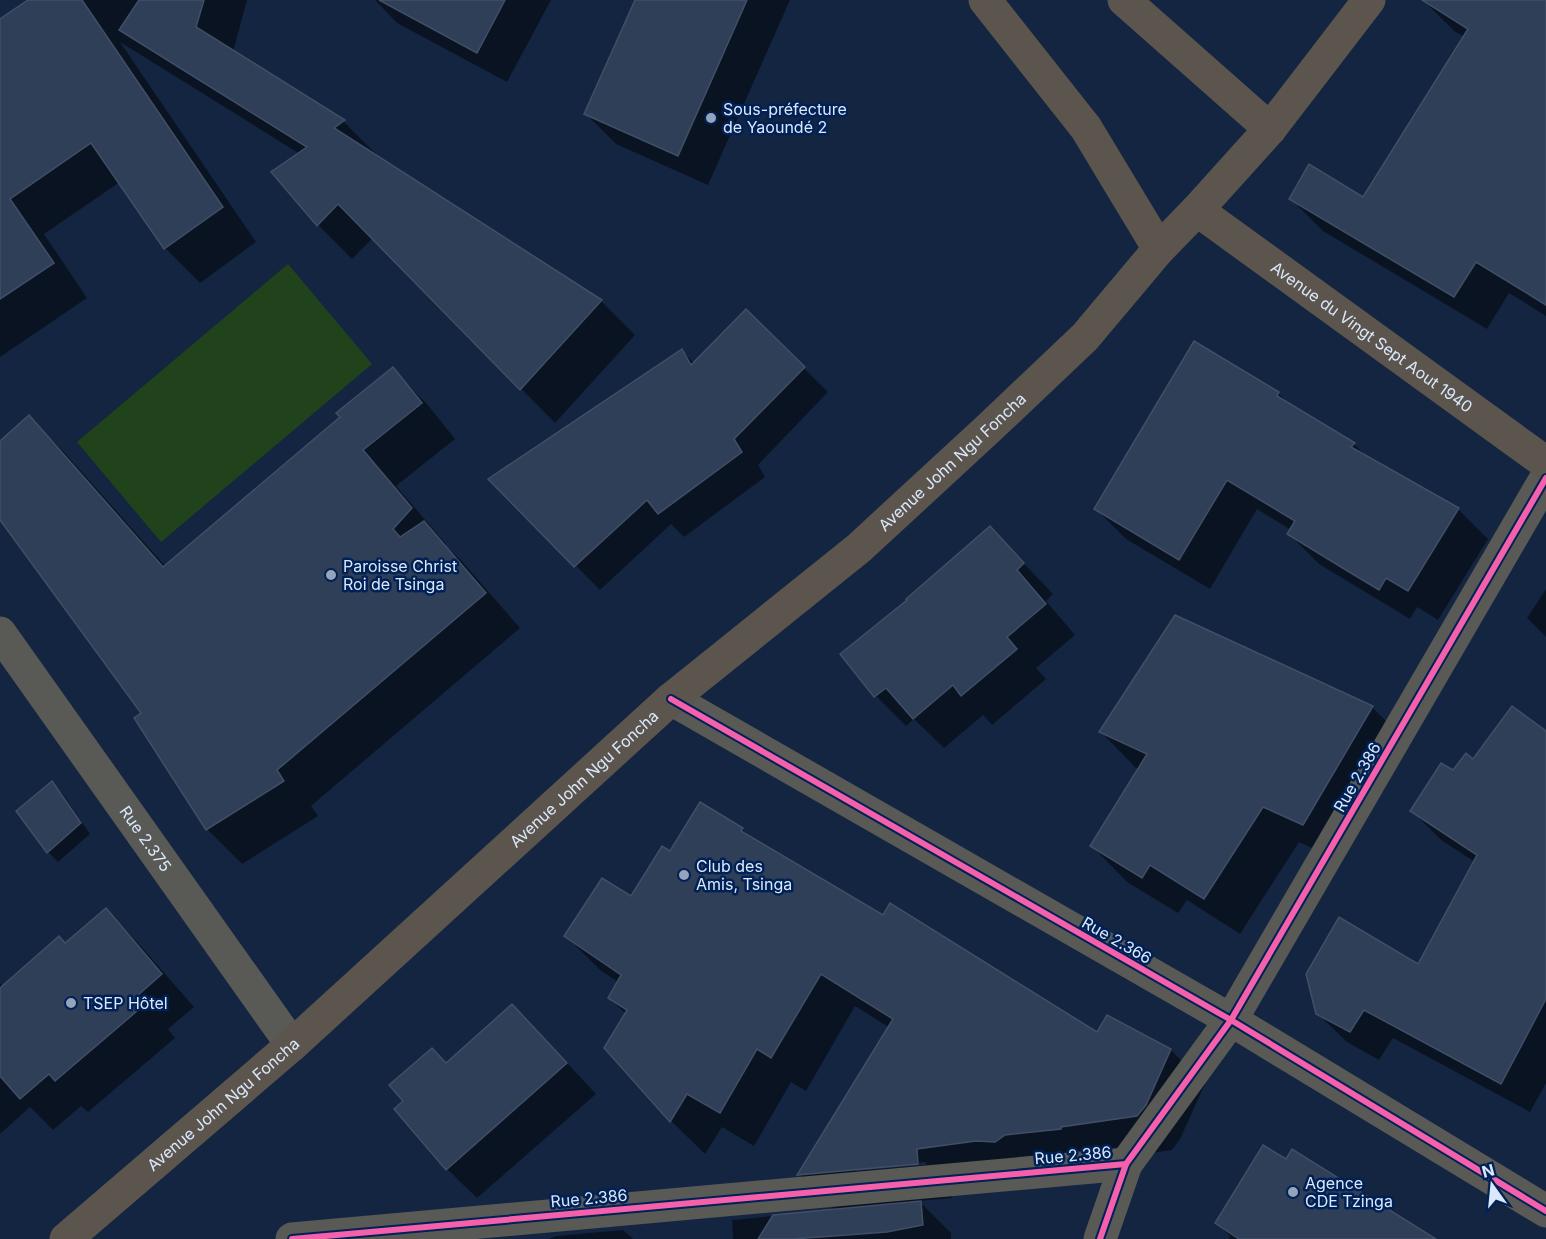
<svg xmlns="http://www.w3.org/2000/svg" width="1546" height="1239" viewBox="0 0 1546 1239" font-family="Inter,sans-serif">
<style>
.green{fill:#21431c}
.shadow{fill:#0007;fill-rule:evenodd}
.building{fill:#303f58;stroke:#404f66;stroke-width:1.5}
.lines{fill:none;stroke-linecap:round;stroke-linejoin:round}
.minor{stroke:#595956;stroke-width:33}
.major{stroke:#5b554d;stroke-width:33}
.cycleway-casing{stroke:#002155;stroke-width:10}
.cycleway{stroke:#f560ab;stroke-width:6}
.poi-dot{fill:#95a4bb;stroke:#002155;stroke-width:2}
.labels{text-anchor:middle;stroke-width:5;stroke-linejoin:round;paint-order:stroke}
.poi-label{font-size:16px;fill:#dbe8fc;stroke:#002155;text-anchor:start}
.street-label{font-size:16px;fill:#dbe8fc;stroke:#002155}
</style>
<rect width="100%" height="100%" fill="#142541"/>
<path class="green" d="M 288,264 L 372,364 L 161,542 L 77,442 Z"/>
<g class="shadow">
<path d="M 31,0 L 247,0 L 233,52 L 344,122 L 378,156 L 377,157 L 601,301 L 635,335 L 555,423 L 373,238 L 352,259 L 318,225 L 300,154 L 120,42 L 256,242 L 200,283 L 165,248 L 120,182 L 44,234 L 87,298 L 0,357 L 0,21 Z"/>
<path d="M 375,0 L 551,0 L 507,82 L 397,23 Z"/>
<path d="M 636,0 L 790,0 L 708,185 L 616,144 L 586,114 Z"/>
<path d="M 1423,0 L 1546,0 L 1546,316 L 1509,293 L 1487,329 L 1323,231 L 1291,199 L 1363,199 L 1465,37 L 1454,31 Z"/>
<path d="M 746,311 L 828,392 L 758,465 L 765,477 L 684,537 L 671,524 L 600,590 L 490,479 L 682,351 L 695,364 Z"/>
<path d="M 1194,343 L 1278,393 L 1292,407 L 1354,444 L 1370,460 L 1458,509 L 1488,539 L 1438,620 L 1417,607 L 1410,619 L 1319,564 L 1289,534 L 1291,530 L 1257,509 L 1210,589 L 1126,539 L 1096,509 Z"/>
<path d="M 392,369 L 427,404 L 455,439 L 396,486 L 446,544 L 445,545 L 459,558 L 520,628 L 311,806 L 318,816 L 242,864 L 207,829 L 143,714 L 0,517 L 0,443 L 29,417 L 64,452 L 166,567 L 342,417 Z"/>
<path d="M 990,528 L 1053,594 L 1046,601 L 1075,635 L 1036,668 L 1046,679 L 992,725 L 983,715 L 944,748 L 914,719 L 906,726 L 876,696 L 909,600 Z"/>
<path d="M 1546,589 L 1546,637 L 1527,618 Z"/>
<path d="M 1372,707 L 1408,743 L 1339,860 L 1299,842 L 1240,934 L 1187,900 L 1178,913 L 1127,882 L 1092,846 L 1140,769 L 1136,768 L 1101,732 Z"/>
<path d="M 1546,733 L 1546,1083 L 1530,1112 L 1393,1038 L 1379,1060 L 1347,1042 L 1317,1013 L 1419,966 L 1475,862 L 1441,840 L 1412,811 L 1454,772 L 1473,761 Z"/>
<path d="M 52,783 L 62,793 L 90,834 L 58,862 L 48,852 L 18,811 Z"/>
<path d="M 742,829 L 751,838 L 884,917 L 1097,1034 L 1107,1017 L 1171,1050 L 1205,1084 L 1180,1139 L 1172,1150 L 951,1183 L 952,1198 L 919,1201 L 951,1233 L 951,1239 L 733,1239 L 732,1220 L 835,1210 L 799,1174 L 890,1028 L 855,1006 L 806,1091 L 791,1082 L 754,1146 L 722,1127 L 705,1154 L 671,1121 L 606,1048 L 626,1014 L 609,998 L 618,982 L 600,970 L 566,936 L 631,898 L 670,853 ZM 926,1162 L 926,1165 L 856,1171 L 856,1168 Z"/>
<path d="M 106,910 L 138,943 L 194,1007 L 168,1029 L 175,1038 L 88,1112 L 81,1106 L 53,1130 L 30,1107 L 0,1134 L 0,983 L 3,987 L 66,945 Z"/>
<path d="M 512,1006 L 542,1036 L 596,1094 L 477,1198 L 447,1169 L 405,1101 Z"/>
<path d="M 1217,1223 L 1420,1239 L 1228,1239 L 1230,1236 Z"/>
<path d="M 623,1230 L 633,1239 L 549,1239 L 556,1236 Z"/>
</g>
<g class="building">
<path d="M 28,0 L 82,0 L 223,207 L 164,249 L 91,143 L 10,199 L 54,263 L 0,299 L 0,19 Z"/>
<path d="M 139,0 L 204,0 L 196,27 L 345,120 L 334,128 L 602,300 L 520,390 L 338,204 L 317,226 L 271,172 L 307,147 L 119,30 Z"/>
<path d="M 379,0 L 505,0 L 477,53 Z"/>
<path d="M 635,0 L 747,0 L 678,156 L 584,114 Z"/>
<path d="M 1422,0 L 1546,0 L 1546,305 L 1476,262 L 1454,297 L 1289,199 L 1309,164 L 1363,197 L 1468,29 Z"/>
<path d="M 746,309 L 805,367 L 734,439 L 742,452 L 658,514 L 647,500 L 574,567 L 488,479 L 682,349 L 691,365 Z"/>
<path d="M 1194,341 L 1279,392 L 1277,396 L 1355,443 L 1351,447 L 1459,508 L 1408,591 L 1386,578 L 1379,590 L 1346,570 L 1287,534 L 1295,521 L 1227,480 L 1179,560 L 1094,509 Z"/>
<path d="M 393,367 L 422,403 L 363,450 L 412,508 L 393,529 L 400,537 L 424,521 L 486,593 L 277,770 L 284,781 L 206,830 L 134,718 L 141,713 L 0,520 L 0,441 L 29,415 L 163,567 L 340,417 L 336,413 Z"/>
<path d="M 990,526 L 1024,563 L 1017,570 L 1046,604 L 1007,637 L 1017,649 L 961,696 L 953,685 L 913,719 L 886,688 L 874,697 L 840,654 L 907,600 L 906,599 Z"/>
<path d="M 1175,615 L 1373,706 L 1303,825 L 1263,807 L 1204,899 L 1150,865 L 1142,878 L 1090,846 L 1147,754 L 1099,732 Z"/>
<path d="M 1512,706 L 1546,731 L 1546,999 L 1501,1084 L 1364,1010 L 1350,1032 L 1316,1014 L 1306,974 L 1339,917 L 1418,964 L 1477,855 L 1410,811 L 1441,763 L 1453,770 L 1466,753 L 1473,759 Z"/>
<path d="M 52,781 L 81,823 L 47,853 L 16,811 Z"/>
<path d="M 700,802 L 743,828 L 741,831 L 883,915 L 890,903 L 1097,1032 L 1107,1015 L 1171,1049 L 1146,1105 L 1137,1116 L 1061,1127 L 1061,1129 L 1005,1135 L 995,1142 L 976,1141 L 917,1149 L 918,1164 L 797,1175 L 893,1019 L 821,974 L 771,1058 L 757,1049 L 720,1113 L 687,1094 L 670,1122 L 604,1048 L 627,1010 L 608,998 L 621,975 L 564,936 L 602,878 L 631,896 L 662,846 L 670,851 Z"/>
<path d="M 106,908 L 162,974 L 137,996 L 144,1005 L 55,1081 L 49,1074 L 20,1099 L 0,1076 L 0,988 L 59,936 L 65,943 Z"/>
<path d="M 512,1004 L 567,1063 L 446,1170 L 394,1109 L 403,1101 L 389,1085 L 432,1048 L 446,1063 Z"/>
<path d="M 1263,1145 L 1286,1159 L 1292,1149 L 1436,1239 L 1239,1239 L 1215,1223 Z"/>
<path d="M 921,1201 L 923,1225 L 887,1232 L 793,1239 L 758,1239 L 773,1215 Z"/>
</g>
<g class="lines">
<g class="minor">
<path id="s1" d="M 0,633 L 292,1045"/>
<path d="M 671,699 L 1231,1020 L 1546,1211"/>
<path d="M 292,1239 L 1126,1164"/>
<path d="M 1100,1239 L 1126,1164 L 1231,1020 L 1546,478"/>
</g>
<g class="major">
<path d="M 985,0 L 1086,128 L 1159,249"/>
<path d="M 1124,0 L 1270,129"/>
<path id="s2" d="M 1197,210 L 1546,463"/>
<path id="s3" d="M 66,1239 L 292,1045 L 671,699 L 859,548 L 989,428 L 1085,337 L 1159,249 L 1197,210 L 1270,129 L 1369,0"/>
</g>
<g class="cycleway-casing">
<g id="cycleway">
<path d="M 671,699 L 1231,1020 L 1546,1211"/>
<path d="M 292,1239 L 1126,1164"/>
<path d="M 1100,1239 L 1126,1164 L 1231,1020 L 1546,478"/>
</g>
</g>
<use href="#cycleway" class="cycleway"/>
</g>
<g class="poi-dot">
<circle cx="711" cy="118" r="6"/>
<circle cx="331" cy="575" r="6"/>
<circle cx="684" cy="875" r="6"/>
<circle cx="71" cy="1003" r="6"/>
<circle cx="1293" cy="1192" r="6"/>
</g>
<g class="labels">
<g class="poi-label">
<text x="723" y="115">Sous-préfecture<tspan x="723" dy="18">de Yaoundé 2</tspan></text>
<text x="343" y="572">Paroisse Christ<tspan x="343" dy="18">Roi de Tsinga</tspan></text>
<text x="696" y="872">Club des<tspan x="696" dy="18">Amis, Tsinga</tspan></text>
<text x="83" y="1009">TSEP Hôtel</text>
<text x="1305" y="1189">Agence<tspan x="1305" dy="18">CDE Tzinga</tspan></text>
</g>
<g class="street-label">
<text dy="6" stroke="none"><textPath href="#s2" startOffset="216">Avenue du Vingt Sept Aout 1940</textPath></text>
<text dy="6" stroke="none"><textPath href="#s3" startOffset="1179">Avenue John Ngu Foncha</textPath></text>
<text transform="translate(1357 777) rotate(-60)" y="6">Rue 2.386</text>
<text dy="6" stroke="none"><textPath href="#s3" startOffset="693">Avenue John Ngu Foncha</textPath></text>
<text dy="6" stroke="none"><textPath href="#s1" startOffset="252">Rue 2.375</textPath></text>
<text transform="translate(1117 940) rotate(30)" y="6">Rue 2.366</text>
<text dy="6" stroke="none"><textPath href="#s3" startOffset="207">Avenue John Ngu Foncha</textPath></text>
<text transform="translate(1073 1155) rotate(-5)" y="6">Rue 2.386</text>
<text transform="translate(589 1198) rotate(-5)" y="6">Rue 2.386</text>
</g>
</g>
<g transform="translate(1492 1185) rotate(345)" stroke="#002155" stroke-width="4.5" paint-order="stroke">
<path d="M0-4.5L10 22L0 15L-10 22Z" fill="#dbe8fc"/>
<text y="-9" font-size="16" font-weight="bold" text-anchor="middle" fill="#dbe8fc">N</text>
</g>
</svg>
